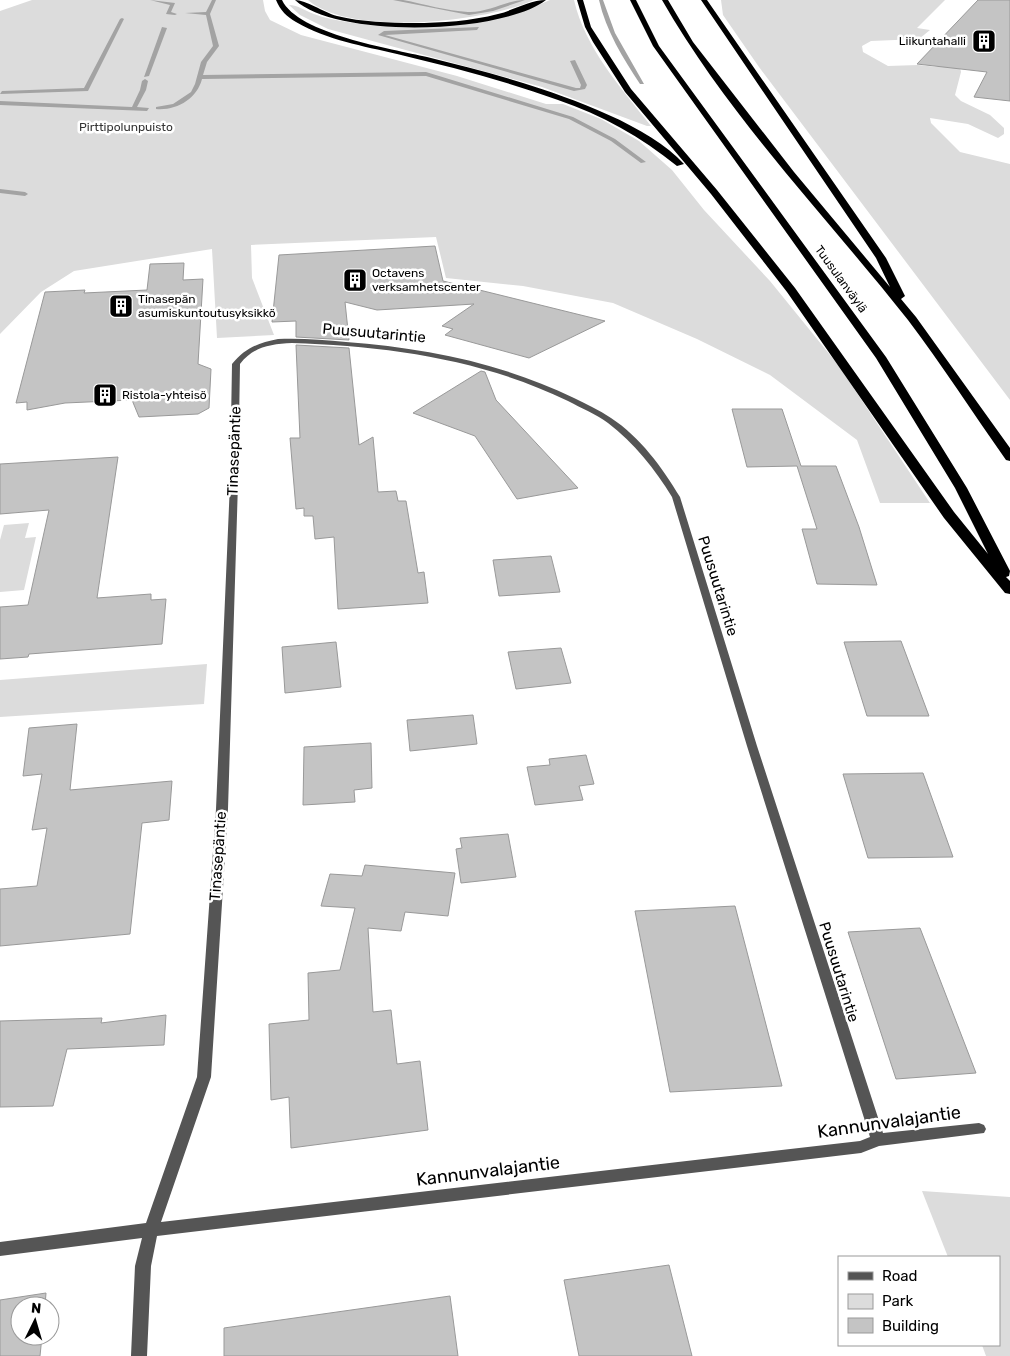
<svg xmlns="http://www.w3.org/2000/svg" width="1010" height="1356" viewBox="0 0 1010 1356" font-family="Rubik,sans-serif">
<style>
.green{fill:#dcdcdc}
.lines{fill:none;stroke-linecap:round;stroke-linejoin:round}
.stream{fill:#a3a3a3;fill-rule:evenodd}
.building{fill:#c4c4c4;stroke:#999}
.minor{fill:#555;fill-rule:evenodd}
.motorway{fill:#000;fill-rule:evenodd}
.labels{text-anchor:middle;stroke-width:5;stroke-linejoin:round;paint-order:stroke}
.far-poi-label{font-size:12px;fill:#000;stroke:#fff;text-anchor:start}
.far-park-label{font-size:12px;fill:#333;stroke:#fff}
.far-street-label{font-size:12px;fill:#000;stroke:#fff}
.street-label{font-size:15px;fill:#000;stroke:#fff}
.near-street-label{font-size:18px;fill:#000;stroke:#fff}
</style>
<rect width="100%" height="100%" fill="#fff"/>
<g class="green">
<path d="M 32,0 L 263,0 L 265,11 L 270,20 L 301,35 L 457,76 L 546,104 L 563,104 L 601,119 L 639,141 L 672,170 L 704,210 L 770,281 L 839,366 L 930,503 L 880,503 L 857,440 L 770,375 L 697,339 L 613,303 L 523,286 L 446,278 L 436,237 L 251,245 L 252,278 L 274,335 L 217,338 L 212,249 L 74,271 L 41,292 L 0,334 L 0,11 Z"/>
<path d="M 308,0 L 534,0 C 486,22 350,37 308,0 Z"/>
<path d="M 550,0 L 574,0 C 585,48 621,88 651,126 L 647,126 L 542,87 L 328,29 L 300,15 L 289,5 C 298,5 305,11 314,14 C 324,18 336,20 347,22 C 410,32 492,26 550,0 Z"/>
<path d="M 721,0 L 945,0 L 917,28 L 930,30 L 919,39 L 871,41 L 862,46 L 863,52 L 888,66 L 918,65 L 937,67 L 944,60 L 959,63 L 961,72 L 955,95 L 961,101 L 990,115 L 1004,128 L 1004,134 L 998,138 L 968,124 L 930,118 L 931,123 L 960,152 L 1010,164 L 1010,400 L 759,67 L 723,15 Z"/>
<path d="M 29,523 L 25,538 L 36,537 L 24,590 L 0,592 L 0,540 L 4,525 Z"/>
<path d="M 207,664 L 204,704 L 0,717 L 0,680 Z"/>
<path d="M 922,1191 L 1010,1197 L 1010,1356 L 986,1356 L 982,1345 L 999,1345 L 999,1257 L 948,1257 Z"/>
</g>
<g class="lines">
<g class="stream">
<path d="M 150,0 L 175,3 L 171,12 L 177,14 L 175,15 L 166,14 L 170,5 Z"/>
<path d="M 212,0 L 216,0 L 210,14 L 219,46 L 207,62 L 203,75 L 426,72 L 573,117 L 615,139 L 646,162 L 641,163 L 611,141 L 569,119 L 426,76 L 202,79 C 197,99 176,111 156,109 L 156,107 L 173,104 L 191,92 L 195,84 L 201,62 L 213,46 L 206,15 L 185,13 L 206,12 Z"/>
<path d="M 393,0 L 403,0 C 424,4 447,11 468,12 C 488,13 506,0 525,0 L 493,11 L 469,15 Z"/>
<path d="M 599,0 L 603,0 L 615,33 L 644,84 L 640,84 C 623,58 606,31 599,0 Z"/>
<path d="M 122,18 L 124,19 L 88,91 L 0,94 L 2,91 L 84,88 L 120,19 Z"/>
<path d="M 162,27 L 167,28 L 149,76 L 144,77 Z"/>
<path d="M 479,27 L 477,30 L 385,35 L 576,88 L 580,88 L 581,85 L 570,61 L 575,60 L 587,85 L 585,89 L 574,91 L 378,35 L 384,31 Z"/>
<path d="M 145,79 L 148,81 L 146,90 L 137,107 L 149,108 L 147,111 L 0,105 L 0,101 L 132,107 L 140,90 L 142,81 Z"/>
<path d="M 0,189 L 25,192 L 28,194 L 25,196 L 0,193 Z"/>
</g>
</g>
<g class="building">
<path d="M 978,0 L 1010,0 L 1010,101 L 974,97 L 987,72 L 917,64 Z"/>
<path d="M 435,246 L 443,281 L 605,321 L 529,358 L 445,335 L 453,329 L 442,326 L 474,304 L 377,310 L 345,302 L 349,340 L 296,337 L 296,321 L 272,322 L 279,255 Z"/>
<path d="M 184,263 L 183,280 L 203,279 L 198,364 L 211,369 L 209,408 L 198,414 L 139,417 L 132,400 L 65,403 L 27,410 L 27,402 L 16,403 L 45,292 L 85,290 L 84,293 L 147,290 L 150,264 Z"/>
<path d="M 296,345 L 349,348 L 359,445 L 373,437 L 378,492 L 396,491 L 398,501 L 406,501 L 418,573 L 424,572 L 428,603 L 338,609 L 334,537 L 315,539 L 313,516 L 304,516 L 304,508 L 296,509 L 290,438 L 300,438 Z"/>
<path d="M 481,371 L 485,372 L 496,400 L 578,488 L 517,499 L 475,436 L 413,413 Z"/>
<path d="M 732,409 L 782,409 L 801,466 L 836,466 L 859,527 L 877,585 L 817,584 L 802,529 L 817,529 L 797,466 L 747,467 Z"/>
<path d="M 118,457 L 97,598 L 151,594 L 151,600 L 166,599 L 162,644 L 29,654 L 28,657 L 0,659 L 0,607 L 28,605 L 49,510 L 0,514 L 0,464 Z"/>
<path d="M 551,556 L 560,592 L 499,596 L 493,560 Z"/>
<path d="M 901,641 L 929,716 L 867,716 L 844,642 Z"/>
<path d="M 336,642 L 341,687 L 285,693 L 282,647 Z"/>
<path d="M 561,648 L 571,683 L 516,689 L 508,652 Z"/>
<path d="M 473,715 L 477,744 L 410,751 L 407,720 Z"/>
<path d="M 77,724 L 70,790 L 172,781 L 169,820 L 142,823 L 130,934 L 0,946 L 0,889 L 37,886 L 47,828 L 32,830 L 42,774 L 23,776 L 29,728 Z"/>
<path d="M 371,743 L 372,788 L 354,790 L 355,802 L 303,805 L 304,747 Z"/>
<path d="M 586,755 L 594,784 L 579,786 L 583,800 L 535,805 L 527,767 L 550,765 L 549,759 Z"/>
<path d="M 923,773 L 953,857 L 868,858 L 843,774 Z"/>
<path d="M 508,834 L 516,877 L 461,883 L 456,849 L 462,848 L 460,838 Z"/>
<path d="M 365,865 L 455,873 L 448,916 L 405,912 L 401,931 L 368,928 L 373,1012 L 391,1010 L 397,1064 L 420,1061 L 428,1130 L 291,1148 L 289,1097 L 271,1100 L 269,1024 L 309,1020 L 308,973 L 340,970 L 355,908 L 321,906 L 330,874 L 362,876 Z"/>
<path d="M 735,906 L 782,1086 L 670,1092 L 635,911 Z"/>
<path d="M 920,928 L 976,1073 L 896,1079 L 848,932 Z"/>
<path d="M 166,1015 L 164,1045 L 67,1049 L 53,1106 L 0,1107 L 0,1021 L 102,1018 L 101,1023 Z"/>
<path d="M 669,1265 L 692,1356 L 579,1356 L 564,1280 Z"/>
<path d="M 46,1293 L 45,1306 L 20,1306 L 20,1336 L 42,1336 L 40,1356 L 0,1356 L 0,1300 Z"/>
<path d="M 450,1296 L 458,1356 L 224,1356 L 224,1328 Z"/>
</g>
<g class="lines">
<path class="minor" d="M 278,339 C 301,338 324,340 346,342 C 425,348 502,363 574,398 C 586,404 599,410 611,418 C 640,437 662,467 680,497 L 757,746 L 883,1133 L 979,1123 L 984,1125 L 986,1129 L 984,1133 L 879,1146 L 861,1153 L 157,1236 L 151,1266 L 147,1356 L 131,1356 L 135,1266 L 142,1238 L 0,1256 L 0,1242 L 146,1223 L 197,1077 L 216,809 L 230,483 L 232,364 C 245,348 258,343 278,339 ZM 292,343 C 386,346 482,359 568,401 C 581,408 596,414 608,423 C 634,443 655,469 672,497 L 747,746 L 870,1137 L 860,1141 L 161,1222 L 211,1077 L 228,809 L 238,483 L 240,364 C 253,347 270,344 292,343 Z"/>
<g class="motorway">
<path d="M 276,0 L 282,0 C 298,34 392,49 427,57 C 459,65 491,73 523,83 C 571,98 650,126 684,164 L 677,166 C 641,137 602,115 558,100 C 506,81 451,67 397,54 C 363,46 327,40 296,22 C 287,17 280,10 276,0 Z"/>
<path d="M 295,0 C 306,0 323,12 337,16 C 362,22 389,23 414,23 C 442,23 471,21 498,14 C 514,10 530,0 546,0 C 502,34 337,39 295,0 Z"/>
<path d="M 577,0 L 583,0 L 591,27 L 631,89 L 717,190 L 795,288 L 954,512 L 988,554 L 955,488 L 876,358 L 653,46 L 630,0 L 636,0 L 659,46 L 886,357 L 967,488 L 1010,571 L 1009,576 L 1006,577 L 1010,581 L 1010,594 L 1005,593 L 944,518 L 787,292 L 711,194 L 625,92 L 593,42 L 585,27 Z"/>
<path d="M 662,0 L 668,0 L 693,42 L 794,172 L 890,287 L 876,258 L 701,0 L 707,0 L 886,258 L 905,296 L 901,299 L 916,317 L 1010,448 L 1010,461 L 1006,460 C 973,413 942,365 908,320 C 825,215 729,117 662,0 Z"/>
</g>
</g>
<defs>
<g id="building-square" transform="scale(1.25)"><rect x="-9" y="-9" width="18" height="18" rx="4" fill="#000" stroke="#fff"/><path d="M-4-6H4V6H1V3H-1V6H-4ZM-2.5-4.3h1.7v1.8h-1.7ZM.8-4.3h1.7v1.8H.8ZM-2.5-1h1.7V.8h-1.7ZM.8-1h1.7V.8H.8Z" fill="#fff"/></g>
</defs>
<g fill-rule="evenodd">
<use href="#building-square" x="984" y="41"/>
<use href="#building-square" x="355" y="280"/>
<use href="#building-square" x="121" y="306"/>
<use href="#building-square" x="105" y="395"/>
</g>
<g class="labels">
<g class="far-poi-label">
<text x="966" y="45" text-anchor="end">Liikuntahalli</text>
<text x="372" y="277">Octavens<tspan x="372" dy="14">verksamhetscenter</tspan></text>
<text x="138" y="303">Tinasepän<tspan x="138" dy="14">asumiskuntoutusyksikkö</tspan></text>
<text x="122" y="399">Ristola-yhteisö</text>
</g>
<g class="far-park-label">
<text x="126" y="131">Pirttipolunpuisto</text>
</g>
<g class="far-street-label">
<text transform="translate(841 279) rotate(54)" y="4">Tuusulanväylä</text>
</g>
<g class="street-label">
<text transform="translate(374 333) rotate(5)" y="5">Puusuutarintie</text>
<text transform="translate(234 451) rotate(-88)" y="5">Tinasepäntie</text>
<text transform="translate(718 586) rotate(73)" y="5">Puusuutarintie</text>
<text transform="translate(218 856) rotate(-86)" y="5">Tinasepäntie</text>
<text transform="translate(839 972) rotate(73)" y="5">Puusuutarintie</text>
</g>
<g class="near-street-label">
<text transform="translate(889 1122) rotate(-8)" y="6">Kannunvalajantie</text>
<text transform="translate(488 1171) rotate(-7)" y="6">Kannunvalajantie</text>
</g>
</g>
<rect x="838" y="1256" width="162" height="90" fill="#ffffff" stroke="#999999"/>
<rect x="848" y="1272" width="25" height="8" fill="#555555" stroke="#999999"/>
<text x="882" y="1281" font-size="15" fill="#000000">Road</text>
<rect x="848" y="1294" width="25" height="15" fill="#dcdcdc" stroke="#999999"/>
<text x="882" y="1306" font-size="15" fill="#000000">Park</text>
<rect x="848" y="1318" width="25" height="15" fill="#c4c4c4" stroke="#999999"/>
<text x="882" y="1331" font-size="15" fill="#000000">Building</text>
<g transform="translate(35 1321) rotate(5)"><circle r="24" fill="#ffffff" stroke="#999999"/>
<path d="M0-4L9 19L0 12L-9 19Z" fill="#000000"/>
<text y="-8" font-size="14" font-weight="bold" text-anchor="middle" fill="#000000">N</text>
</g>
</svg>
